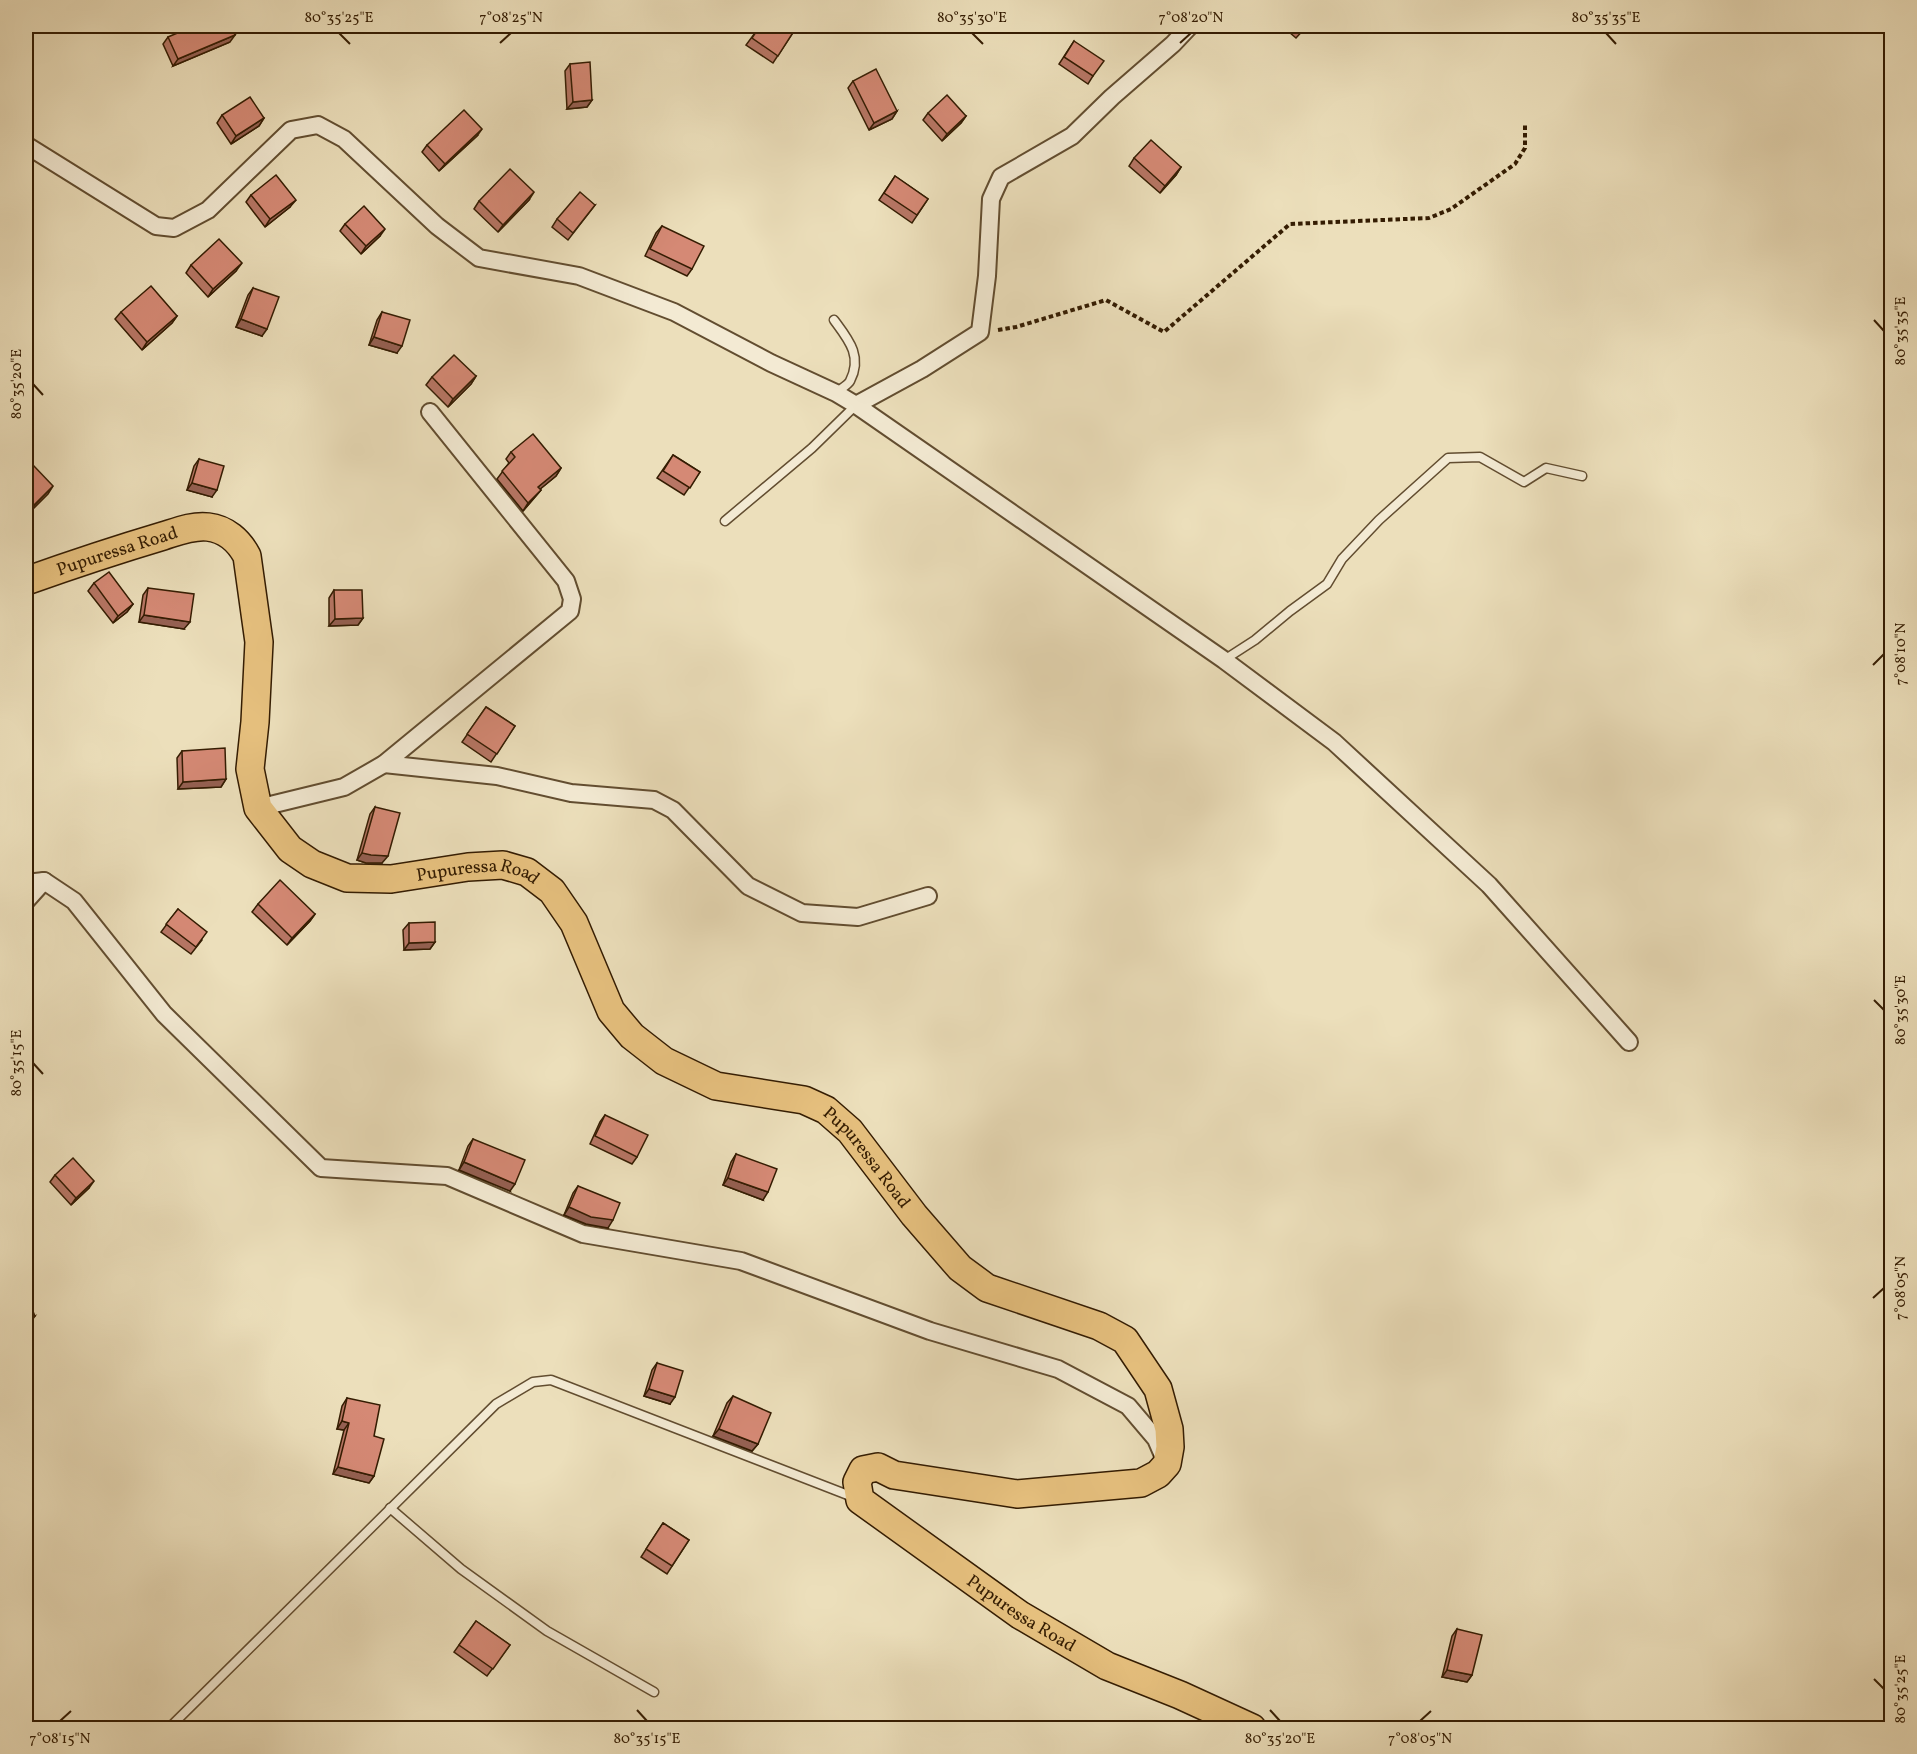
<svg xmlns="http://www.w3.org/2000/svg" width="1917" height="1754" viewBox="0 0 1917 1754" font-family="Vollkorn,serif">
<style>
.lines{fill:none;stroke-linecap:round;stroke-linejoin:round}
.lane-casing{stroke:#624d30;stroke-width:11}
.street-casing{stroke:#624d30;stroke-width:20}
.primary-casing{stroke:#341c02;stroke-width:30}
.path{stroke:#341c02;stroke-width:4;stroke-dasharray:4.5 3;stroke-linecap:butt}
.lane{stroke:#f3ead3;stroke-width:8}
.street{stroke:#f3ead3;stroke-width:16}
.primary{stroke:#e6c07e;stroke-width:27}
.wall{fill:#b77665;stroke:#341c02;stroke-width:1.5}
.shaded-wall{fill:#956052;stroke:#341c02;stroke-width:1.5}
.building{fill:#d58975;stroke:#341c02;stroke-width:1.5}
.ticks{fill:none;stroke:#341c02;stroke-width:2}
.labels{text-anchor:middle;stroke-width:6;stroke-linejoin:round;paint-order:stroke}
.street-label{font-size:18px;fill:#341c02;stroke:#f3ead3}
.neatline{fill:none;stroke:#341c02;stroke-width:2}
.ticks-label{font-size:15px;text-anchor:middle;fill:#341c02}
</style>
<rect width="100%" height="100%" fill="#ecdfbb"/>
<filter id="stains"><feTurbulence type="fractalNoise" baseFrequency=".00333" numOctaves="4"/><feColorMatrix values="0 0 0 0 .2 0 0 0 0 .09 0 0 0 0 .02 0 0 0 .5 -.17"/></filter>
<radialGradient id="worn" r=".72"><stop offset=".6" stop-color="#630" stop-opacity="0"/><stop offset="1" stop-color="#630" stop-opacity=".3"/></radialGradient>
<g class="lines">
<g class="lane-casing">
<g id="lane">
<path d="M 834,320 C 848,339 863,356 850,381 C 848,385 840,389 836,393"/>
<path d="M 725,521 L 812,448 L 856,405"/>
<path d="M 1224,660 L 1255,640 L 1290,611 L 1327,584 L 1342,559 L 1379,520 L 1448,458 L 1480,457 L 1524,482 L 1546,468 L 1582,476"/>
<path d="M 390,1508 L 461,1569 L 547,1631 L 654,1692"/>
<path d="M 169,1728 L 496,1404 L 533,1382 L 551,1380 L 853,1497"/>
</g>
</g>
<g class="street-casing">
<g id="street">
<path d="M 26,145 L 156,226 L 174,228 L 208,210 L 291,130 L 318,125 L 344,139 L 437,226 L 479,258 L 579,276 L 674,312 L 771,363 L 836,393 L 856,405 L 922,369 L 980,332 L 987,276 L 991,199 L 1001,177 L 1072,136 L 1112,97 L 1173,44 L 1190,26"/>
<path d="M 856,405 L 1224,660 L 1334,742 L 1489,885 L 1629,1042"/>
<path d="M 384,764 L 497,776 L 571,793 L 654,800 L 673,810 L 748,886 L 802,913 L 858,917 L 928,896"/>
<path d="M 258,808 L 344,787 L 384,764 L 570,611 L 572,599 L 566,581 L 430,412"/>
<path d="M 26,883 L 44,881 L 74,901 L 164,1014 L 321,1168 L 447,1176 L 583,1234 L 741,1261 L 930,1331 L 1058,1369 L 1128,1406 L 1156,1439 L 1165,1460"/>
<path d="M 26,901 L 44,881"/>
</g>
</g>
<g class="primary-casing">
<g id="primary">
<path id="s1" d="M 26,581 C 71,565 116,550 163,536 C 176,532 193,525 208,527 C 226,529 239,541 247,556 L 259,642 L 255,722 L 250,769 L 258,808 L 290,849 L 312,864 L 347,878 L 391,879 L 468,867 L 503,865 L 527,872 L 552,891 L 574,923 L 611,1011 L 632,1036 L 664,1061 L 716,1086 L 804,1100 L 826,1110 L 850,1131 L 914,1215 L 960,1268 L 987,1288 L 1099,1326 L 1125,1340 L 1158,1389 L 1169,1429 L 1170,1447 L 1167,1464 L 1158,1474 L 1141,1483 L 1017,1494 L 894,1475 L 878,1467 L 863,1470 L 857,1482 L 860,1500 L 1020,1615 L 1107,1666 L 1180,1695 L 1252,1728"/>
</g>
</g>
<path class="path" d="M 998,330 L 1016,327 L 1106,300 L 1164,332 L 1290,224 L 1429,218 L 1451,209 L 1515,164 L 1525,148 L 1525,124"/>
<use href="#lane" class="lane"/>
<use href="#street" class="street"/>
<use href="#primary" class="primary"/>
</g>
<g class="wall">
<path d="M 760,26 L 794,31 L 773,63 L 746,45 Z"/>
<path d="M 1282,26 L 1307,26 L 1296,38 Z"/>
<path d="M 168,37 L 230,42 L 173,66 L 163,44 Z"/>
<path d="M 1074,41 L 1093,76 L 1088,84 L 1059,64 Z"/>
<path d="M 570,64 L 592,100 L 587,107 L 567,109 L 565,71 Z"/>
<path d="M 853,81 L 897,111 L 892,119 L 869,130 L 848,88 Z"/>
<path d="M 928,113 L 966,116 L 961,123 L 942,141 L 923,120 Z"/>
<path d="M 222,115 L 264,118 L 259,126 L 231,144 L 217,123 Z"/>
<path d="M 477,136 L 439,171 L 422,152 L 427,145 Z"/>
<path d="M 1134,158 L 1181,167 L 1176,175 L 1160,193 L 1129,166 Z"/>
<path d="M 895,176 L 928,199 L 912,223 L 879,200 Z"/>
<path d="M 251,195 L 290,207 L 265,227 L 246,202 Z"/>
<path d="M 529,200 L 498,232 L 474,209 L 479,201 Z"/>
<path d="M 595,205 L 568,240 L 552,227 L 557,219 Z"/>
<path d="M 345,224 L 380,236 L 361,254 L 340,231 Z"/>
<path d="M 662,226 L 692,269 L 687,276 L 645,256 L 656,233 Z"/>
<path d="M 191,265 L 236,271 L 208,297 L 186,273 Z"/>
<path d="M 253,288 L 262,336 L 236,327 L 248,295 Z"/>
<path d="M 121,312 L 177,316 L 172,323 L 142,350 L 115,319 Z"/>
<path d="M 382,312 L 397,353 L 369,345 L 377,320 Z"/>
<path d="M 476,376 L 471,384 L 448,407 L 426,385 L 432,377 Z"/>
<path d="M 511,452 L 561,468 L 556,476 L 540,489 L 541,490 L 523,511 L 497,479 L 509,463 L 506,459 Z"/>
<path d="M 673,455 L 700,472 L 684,495 L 657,478 Z"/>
<path d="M 199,459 L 212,497 L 187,490 L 194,466 Z"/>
<path d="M 94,583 L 133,604 L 127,612 L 113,623 L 88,591 Z"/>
<path d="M 148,588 L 184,629 L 139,622 L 143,595 Z"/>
<path d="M 334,590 L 363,618 L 358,625 L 329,626 L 329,598 Z"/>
<path d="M 486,707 L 515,726 L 491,762 L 462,742 Z"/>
<path d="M 182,751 L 226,779 L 221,787 L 178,789 L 177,758 Z"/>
<path d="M 375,807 L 382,863 L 366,863 L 357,860 L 370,814 Z"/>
<path d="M 258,904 L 315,914 L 310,921 L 287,945 L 252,912 Z"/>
<path d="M 178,909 L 202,940 L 191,954 L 161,932 Z"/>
<path d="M 409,923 L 435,942 L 430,949 L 404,950 L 403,930 Z"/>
<path d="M 605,1115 L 637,1157 L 632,1164 L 590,1144 L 600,1122 Z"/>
<path d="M 473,1139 L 510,1191 L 459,1170 L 468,1146 Z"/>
<path d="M 736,1154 L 763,1200 L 723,1185 L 731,1162 Z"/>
<path d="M 55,1175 L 89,1188 L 71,1205 L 50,1182 Z"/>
<path d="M 578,1186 L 608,1228 L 586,1224 L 564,1215 L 573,1193 Z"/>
<path d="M 657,1363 L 670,1404 L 644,1396 L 652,1370 Z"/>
<path d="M 733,1396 L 758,1444 L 752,1451 L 713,1436 L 727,1403 Z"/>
<path d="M 347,1398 L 374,1436 L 374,1476 L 369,1483 L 333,1474 L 344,1430 L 337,1429 L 342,1406 Z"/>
<path d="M 663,1523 L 689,1540 L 667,1574 L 641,1557 Z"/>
<path d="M 476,1621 L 510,1645 L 487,1676 L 454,1652 Z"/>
<path d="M 1457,1629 L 1472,1675 L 1467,1682 L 1442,1677 L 1452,1636 Z"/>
</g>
<g class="shaded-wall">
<path d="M 235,35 L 230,42 L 173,66 L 178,59 Z"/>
<path d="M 592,100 L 587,107 L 567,109 L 573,102 Z"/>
<path d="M 897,111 L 892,119 L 869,130 L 874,123 Z"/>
<path d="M 966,116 L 961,123 L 942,141 L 947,134 Z"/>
<path d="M 264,118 L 259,126 L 231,144 L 236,136 Z"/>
<path d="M 482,129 L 477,136 L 439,171 L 445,164 Z"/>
<path d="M 1181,167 L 1176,175 L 1160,193 L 1165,186 Z"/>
<path d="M 534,192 L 529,200 L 498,232 L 503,225 Z"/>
<path d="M 296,200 L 290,207 L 265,227 L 270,219 Z"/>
<path d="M 385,229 L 380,236 L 361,254 L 366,246 Z"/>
<path d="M 242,263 L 236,271 L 208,297 L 213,289 Z"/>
<path d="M 177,316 L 172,323 L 142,350 L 147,342 Z"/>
<path d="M 241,319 L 267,329 L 262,336 L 236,327 Z"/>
<path d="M 374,337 L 402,346 L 397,353 L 369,345 Z"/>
<path d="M 476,376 L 471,384 L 448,407 L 453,399 Z"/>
<path d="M 561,468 L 556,476 L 533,495 L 538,487 Z"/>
<path d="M 192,483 L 217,490 L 212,497 L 187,490 Z"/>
<path d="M 53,486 L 48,494 L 26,516 L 26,514 Z"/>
<path d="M 541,490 L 523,511 L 528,503 Z"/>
<path d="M 133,604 L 127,612 L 113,623 L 118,616 Z"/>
<path d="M 144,615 L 190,622 L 184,629 L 139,622 Z"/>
<path d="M 363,618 L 358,625 L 329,626 L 335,619 Z"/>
<path d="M 226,779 L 221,787 L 178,789 L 183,782 Z"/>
<path d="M 362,853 L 388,856 L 382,863 L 366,863 L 357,860 Z"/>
<path d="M 315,914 L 310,921 L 287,945 L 292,938 Z"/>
<path d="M 435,942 L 430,949 L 404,950 L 409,943 Z"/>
<path d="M 464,1162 L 515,1184 L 510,1191 L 459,1170 Z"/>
<path d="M 728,1178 L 768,1192 L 763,1200 L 723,1185 Z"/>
<path d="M 94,1181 L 89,1188 L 71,1205 L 76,1198 Z"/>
<path d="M 569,1207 L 613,1220 L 608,1228 L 586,1224 L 564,1215 Z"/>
<path d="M 35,1316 L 30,1323 L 26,1325 L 26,1320 Z"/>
<path d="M 649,1389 L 675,1397 L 670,1404 L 644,1396 Z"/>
<path d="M 342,1421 L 349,1423 L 344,1430 L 337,1429 Z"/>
<path d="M 719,1429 L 758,1444 L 752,1451 L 713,1436 Z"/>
<path d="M 338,1467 L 374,1476 L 369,1483 L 333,1474 Z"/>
<path d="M 1447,1670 L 1472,1675 L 1467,1682 L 1442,1677 Z"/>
</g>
<g class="building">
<path d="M 194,26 L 231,26 L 235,35 L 178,59 L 168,37 Z"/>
<path d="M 760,26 L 786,26 L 794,31 L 778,56 L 752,38 Z"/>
<path d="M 1295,26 L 1306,26 L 1301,31 Z"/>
<path d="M 1074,41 L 1104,61 L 1093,76 L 1064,57 Z"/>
<path d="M 590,62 L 592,100 L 573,102 L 570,64 Z"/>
<path d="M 876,69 L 897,111 L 874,123 L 853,81 Z"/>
<path d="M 947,95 L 966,116 L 947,134 L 928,113 Z"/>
<path d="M 250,97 L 264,118 L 236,136 L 222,115 Z"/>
<path d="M 464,110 L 482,129 L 445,164 L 427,145 Z"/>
<path d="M 1151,140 L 1181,167 L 1165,186 L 1134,158 Z"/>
<path d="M 510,169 L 534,192 L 503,225 L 479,201 Z"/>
<path d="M 276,175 L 296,200 L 270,219 L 251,195 Z"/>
<path d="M 895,176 L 928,199 L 917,215 L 884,193 Z"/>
<path d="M 580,192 L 595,205 L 573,233 L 557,219 Z"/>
<path d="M 364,206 L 385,229 L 366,246 L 345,224 Z"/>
<path d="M 662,226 L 704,246 L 692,269 L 650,249 Z"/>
<path d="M 219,239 L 242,263 L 213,289 L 191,265 Z"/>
<path d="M 151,286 L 177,316 L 147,342 L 121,312 Z"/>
<path d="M 253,288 L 279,297 L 267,329 L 241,319 Z"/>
<path d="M 382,312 L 410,320 L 402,346 L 374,337 Z"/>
<path d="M 454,355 L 476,376 L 453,399 L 432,377 Z"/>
<path d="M 533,434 L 561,468 L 538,487 L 541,490 L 528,503 L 502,471 L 515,457 L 511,452 Z"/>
<path d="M 673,455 L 700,472 L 690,488 L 663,471 Z"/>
<path d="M 199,459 L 224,466 L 217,490 L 192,483 Z"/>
<path d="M 33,465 L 53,486 L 26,513 L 26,472 Z"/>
<path d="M 109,572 L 133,604 L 118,616 L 94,583 Z"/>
<path d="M 148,588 L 194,594 L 190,622 L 144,615 Z"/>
<path d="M 334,590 L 362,590 L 363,618 L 335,619 Z"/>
<path d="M 486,707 L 515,726 L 497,754 L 467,734 Z"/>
<path d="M 225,748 L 226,779 L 183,782 L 182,751 Z"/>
<path d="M 375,807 L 400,813 L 388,856 L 371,855 L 362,853 Z"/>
<path d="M 280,880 L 315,914 L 292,938 L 258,904 Z"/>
<path d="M 178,909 L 207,932 L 196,947 L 166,924 Z"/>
<path d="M 435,922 L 435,942 L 409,943 L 409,923 Z"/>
<path d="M 605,1115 L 648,1135 L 637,1157 L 595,1136 Z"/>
<path d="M 473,1139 L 525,1160 L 515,1184 L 464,1162 Z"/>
<path d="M 736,1154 L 777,1169 L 768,1192 L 728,1178 Z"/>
<path d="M 73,1158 L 94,1181 L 76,1198 L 55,1175 Z"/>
<path d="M 26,1174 L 33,1178 L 26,1193 Z"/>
<path d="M 578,1186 L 620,1203 L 613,1220 L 591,1217 L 569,1207 Z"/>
<path d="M 26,1295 L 35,1316 L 26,1320 Z"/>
<path d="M 657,1363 L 683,1371 L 675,1397 L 649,1389 Z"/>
<path d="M 733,1396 L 771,1413 L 758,1444 L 719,1429 Z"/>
<path d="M 347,1398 L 380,1405 L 374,1436 L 384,1439 L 374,1476 L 338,1467 L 349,1423 L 342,1421 Z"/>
<path d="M 663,1523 L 689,1540 L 672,1566 L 646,1549 Z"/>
<path d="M 476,1621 L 510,1645 L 493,1669 L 459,1645 Z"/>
<path d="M 1457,1629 L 1482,1635 L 1472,1675 L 1447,1670 Z"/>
</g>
<path class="ticks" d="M 339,33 L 350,44M 972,33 L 983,44M 1606,33 L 1616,44M 500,43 L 511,33M 1180,43 L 1191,33M 1874,320 L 1884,331M 33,384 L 43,395M 1873,665 L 1884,654M 1874,1000 L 1884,1010M 33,1063 L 43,1074M 1873,1298 L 1884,1288M 1874,1679 L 1884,1689M 637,1710 L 647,1721M 1270,1710 L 1280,1721M 60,1721 L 71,1711M 1420,1721 L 1431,1711"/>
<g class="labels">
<g class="street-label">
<text dy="6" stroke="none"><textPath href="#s1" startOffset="96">Pupuressa Road</textPath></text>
<text dy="6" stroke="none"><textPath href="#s1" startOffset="744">Pupuressa Road</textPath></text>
<text dy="6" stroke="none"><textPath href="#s1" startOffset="1266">Pupuressa Road</textPath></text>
<text dy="6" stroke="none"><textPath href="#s1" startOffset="2272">Pupuressa Road</textPath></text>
</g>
</g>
<rect width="1917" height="1754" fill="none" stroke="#ecdfbb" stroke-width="66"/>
<rect x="33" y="33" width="1851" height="1688" class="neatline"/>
<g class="ticks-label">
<text x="339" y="22">80°35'25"E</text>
<text x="511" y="22">7°08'25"N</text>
<text x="972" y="22">80°35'30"E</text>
<text x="1191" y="22">7°08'20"N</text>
<text x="1606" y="22">80°35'35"E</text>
<text transform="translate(1900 331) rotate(-90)" y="5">80°35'35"E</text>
<text transform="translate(16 384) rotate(-90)" y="5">80°35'20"E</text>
<text transform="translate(1900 654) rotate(-90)" y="5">7°08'10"N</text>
<text transform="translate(1900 1010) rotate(-90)" y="5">80°35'30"E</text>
<text transform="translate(16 1063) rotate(-90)" y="5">80°35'15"E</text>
<text transform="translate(1900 1288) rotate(-90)" y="5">7°08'05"N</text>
<text transform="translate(1900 1689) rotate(-90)" y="5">80°35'25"E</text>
<text x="60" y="1743">7°08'15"N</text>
<text x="647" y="1743">80°35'15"E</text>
<text x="1280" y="1743">80°35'20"E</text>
<text x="1420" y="1743">7°08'05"N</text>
</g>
<rect width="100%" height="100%" filter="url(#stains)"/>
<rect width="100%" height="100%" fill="url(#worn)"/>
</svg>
